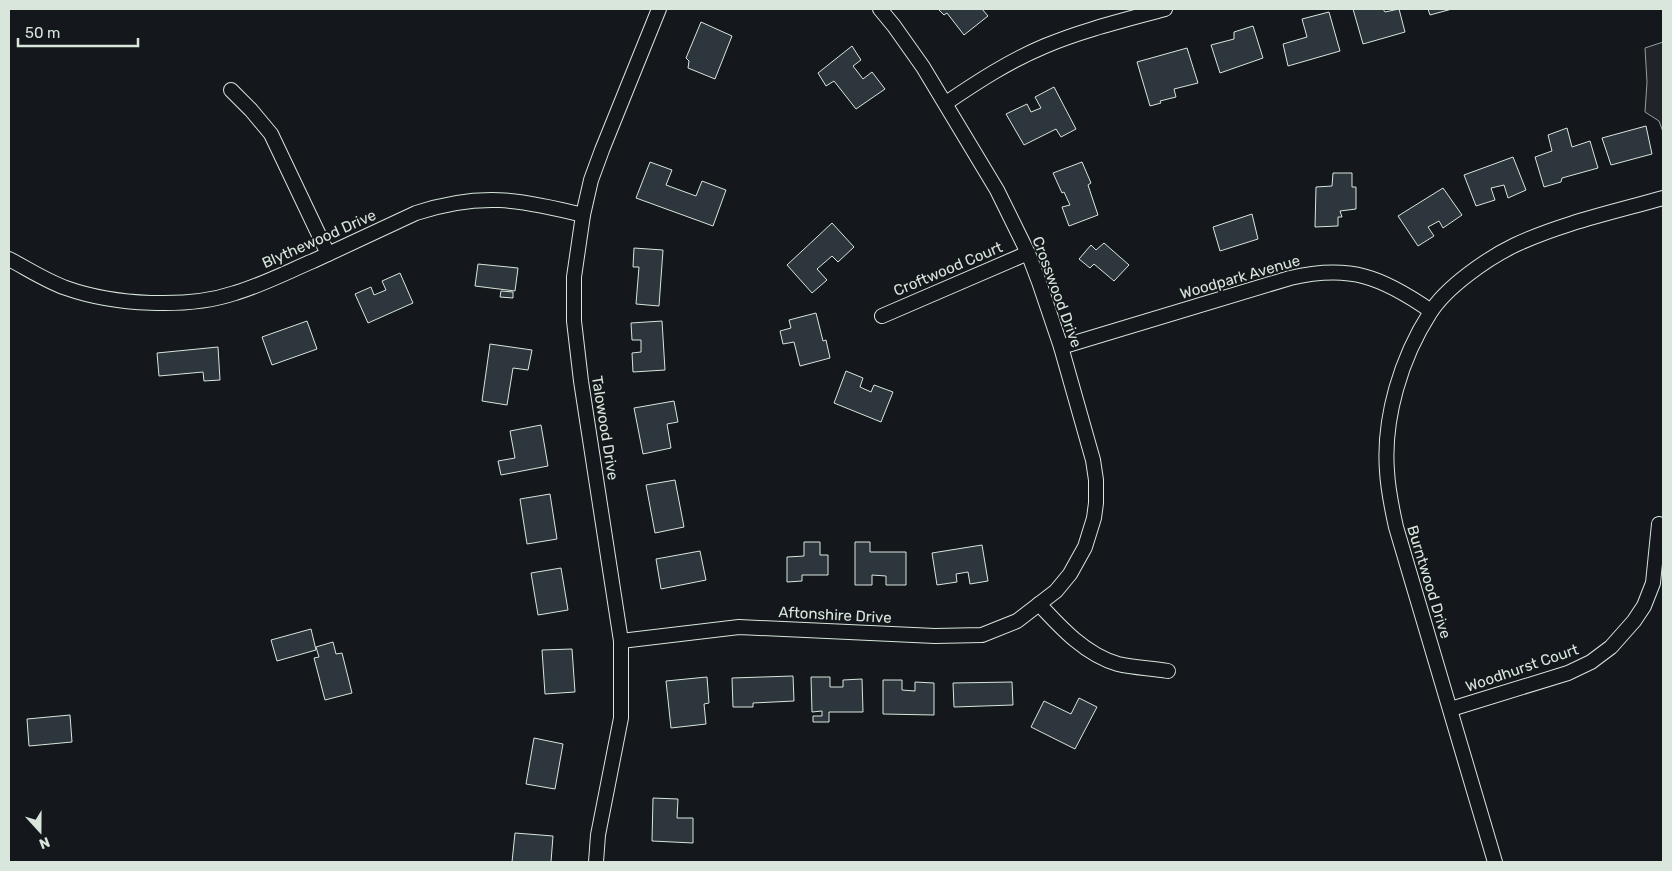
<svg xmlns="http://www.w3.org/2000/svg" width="1672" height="871" viewBox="0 0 1672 871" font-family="Rubik,sans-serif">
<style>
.green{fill:#202428;stroke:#939e99}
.building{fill:#2c363c;stroke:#d8e6dc}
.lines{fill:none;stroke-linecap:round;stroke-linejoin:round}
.minor-casing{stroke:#d8e6dc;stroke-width:16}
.minor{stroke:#14181c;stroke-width:14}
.labels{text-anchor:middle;stroke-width:4;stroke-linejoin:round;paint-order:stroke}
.street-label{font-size:15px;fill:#d8e6dc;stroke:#14181c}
</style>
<rect width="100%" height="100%" fill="#14181c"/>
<path class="green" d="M 1663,42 L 1663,132 L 1659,121 L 1645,112 L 1647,82 L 1645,48 Z"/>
<g class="building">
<path d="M 938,9 L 982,9 L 988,16 L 964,35 L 947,13 L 944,15 Z"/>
<path d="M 1353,9 L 1383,9 L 1385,12 L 1399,9 L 1405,32 L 1363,44 Z"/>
<path d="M 1428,9 L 1452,9 L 1430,15 Z"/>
<path d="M 1329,12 L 1340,51 L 1288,66 L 1283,44 L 1307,37 L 1302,19 Z"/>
<path d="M 701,22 L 732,36 L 715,79 L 688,68 L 689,61 L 686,58 Z"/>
<path d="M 1253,26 L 1263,58 L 1220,73 L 1211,45 L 1234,39 L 1234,32 Z"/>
<path d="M 852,46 L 861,60 L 853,66 L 863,79 L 872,72 L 885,89 L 856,109 L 834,81 L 826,86 L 818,73 Z"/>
<path d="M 1187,48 L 1198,83 L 1174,89 L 1176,97 L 1160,101 L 1161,103 L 1150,106 L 1137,62 Z"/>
<path d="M 1054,87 L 1076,129 L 1061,137 L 1056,129 L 1024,145 L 1006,114 L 1027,104 L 1031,112 L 1041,108 L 1035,97 Z"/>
<path d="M 1646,126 L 1652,154 L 1611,165 L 1602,138 Z"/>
<path d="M 1567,128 L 1572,147 L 1590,141 L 1598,168 L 1562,178 L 1561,182 L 1544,187 L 1535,157 L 1552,151 L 1548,135 Z"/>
<path d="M 1513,157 L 1526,190 L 1508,198 L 1504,185 L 1491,188 L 1495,200 L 1476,206 L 1464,175 Z"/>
<path d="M 650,162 L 672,170 L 666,185 L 696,196 L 702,181 L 726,190 L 713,226 L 636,198 Z"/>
<path d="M 1082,162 L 1091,183 L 1088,185 L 1098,215 L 1069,226 L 1062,207 L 1070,205 L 1064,192 L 1062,193 L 1053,173 Z"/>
<path d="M 1333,173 L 1352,173 L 1352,187 L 1356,187 L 1356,209 L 1340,211 L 1342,217 L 1338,217 L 1338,226 L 1315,227 L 1316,187 L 1332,186 Z"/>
<path d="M 1443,188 L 1462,215 L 1443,228 L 1439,221 L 1428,227 L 1434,236 L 1418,246 L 1398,216 Z"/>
<path d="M 1252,214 L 1258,239 L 1220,251 L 1213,227 Z"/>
<path d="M 832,223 L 854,247 L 838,262 L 832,256 L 817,269 L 827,280 L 812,293 L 787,265 Z"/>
<path d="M 1104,243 L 1129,265 L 1114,281 L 1094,264 L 1090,268 L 1079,259 L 1091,245 L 1096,250 Z"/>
<path d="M 634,248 L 663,250 L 659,306 L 636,304 L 639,267 L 633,267 Z"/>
<path d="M 478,264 L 518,268 L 515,291 L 475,286 Z"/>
<path d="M 400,273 L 413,303 L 368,323 L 355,294 L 371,287 L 374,295 L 386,290 L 382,281 Z"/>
<path d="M 501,291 L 513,292 L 513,298 L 500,297 Z"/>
<path d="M 816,313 L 823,341 L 826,340 L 830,358 L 800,366 L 794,342 L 783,344 L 780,331 L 791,328 L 789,320 Z"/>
<path d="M 307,321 L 317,349 L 272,365 L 262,337 Z"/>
<path d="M 662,321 L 665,370 L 633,372 L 632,353 L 641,352 L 641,340 L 632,340 L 631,323 Z"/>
<path d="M 490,344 L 532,350 L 528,370 L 513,368 L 507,405 L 482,401 Z"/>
<path d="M 218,347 L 220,380 L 204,381 L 203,372 L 159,376 L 157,353 Z"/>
<path d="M 846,371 L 863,378 L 860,387 L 871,392 L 874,385 L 893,392 L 881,422 L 834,403 Z"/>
<path d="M 674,401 L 678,422 L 667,424 L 671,448 L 643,454 L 634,408 Z"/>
<path d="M 541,425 L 548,466 L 501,475 L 498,461 L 515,458 L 510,431 Z"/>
<path d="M 675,480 L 684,527 L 655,533 L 646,485 Z"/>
<path d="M 550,494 L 557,539 L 527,544 L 520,499 Z"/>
<path d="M 804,542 L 820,542 L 820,555 L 828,555 L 828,575 L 802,575 L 802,581 L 787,582 L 787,557 L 804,556 Z"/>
<path d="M 855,542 L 870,542 L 870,552 L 906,552 L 906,585 L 886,585 L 886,576 L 872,575 L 872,585 L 855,585 Z"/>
<path d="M 982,545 L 988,581 L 970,584 L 968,572 L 956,574 L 957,582 L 937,585 L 932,553 Z"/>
<path d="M 700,551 L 706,580 L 661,589 L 656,559 Z"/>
<path d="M 561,568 L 568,610 L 538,615 L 531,573 Z"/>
<path d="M 311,629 L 316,650 L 277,661 L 271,640 Z"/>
<path d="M 333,642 L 336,654 L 342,653 L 352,693 L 325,700 L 314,658 L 319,657 L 316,647 Z"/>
<path d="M 572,649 L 575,692 L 545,694 L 542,650 Z"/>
<path d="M 793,676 L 794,701 L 753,703 L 753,707 L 733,707 L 732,678 Z"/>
<path d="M 707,677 L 709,703 L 704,704 L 706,724 L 671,728 L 666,681 Z"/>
<path d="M 811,677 L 830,677 L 830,687 L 843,687 L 843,680 L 862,679 L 863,712 L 829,712 L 829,722 L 813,722 L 813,716 L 822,716 L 822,711 L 812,712 Z"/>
<path d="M 883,680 L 902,680 L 902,690 L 915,691 L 915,682 L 934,683 L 934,715 L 883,714 Z"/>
<path d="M 1012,682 L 1013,705 L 954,707 L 953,683 Z"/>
<path d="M 1079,698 L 1097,707 L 1075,749 L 1031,727 L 1044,701 L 1071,714 Z"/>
<path d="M 70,715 L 72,742 L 29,746 L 27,719 Z"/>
<path d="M 534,738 L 563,744 L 555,789 L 526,784 Z"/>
<path d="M 653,798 L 678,799 L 677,818 L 693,818 L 693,843 L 652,841 Z"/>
<path d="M 515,833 L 553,836 L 551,862 L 512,862 Z"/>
</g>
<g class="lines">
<g class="minor-casing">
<g id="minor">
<path d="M 231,90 L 251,110 L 271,134 L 328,254"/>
<path d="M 946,103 C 977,82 1009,61 1045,46 C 1083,30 1125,20 1165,9"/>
<path d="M 9,259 C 28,269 46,281 66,288 C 114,305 187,309 235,293 C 262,285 287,272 313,261 C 347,245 382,229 416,213 C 480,192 519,199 583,215"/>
<path d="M 882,316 L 1028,253"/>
<path d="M 1061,347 L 1290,278 C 1350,264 1382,277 1431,311"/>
<path d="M 1039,604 C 1061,628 1086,655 1118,664 C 1134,668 1152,668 1168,671"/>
<path d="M 621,641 L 739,627 L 935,636 L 982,635 L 1017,621 L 1056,591 L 1070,574 L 1085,547 L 1094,518 L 1096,503 L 1096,480 L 1093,460 L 1061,347 L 1039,282 L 1028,253 L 997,190 L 923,67 L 894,26 L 880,9"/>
<path d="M 1451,709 L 1568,673 L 1591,662 L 1611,647 L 1634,621 L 1644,606 L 1653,583 L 1659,524"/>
<path d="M 596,862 L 598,835 L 621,718 L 621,641 L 581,381 L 574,321 L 574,277 L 583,215 L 591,180 L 602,150 L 659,9"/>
<path d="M 1495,862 L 1396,527 C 1392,509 1388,491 1387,471 C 1383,418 1401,358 1430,313 C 1446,287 1488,258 1515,245 C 1562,223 1614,212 1663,198"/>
</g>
</g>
<use href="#minor" class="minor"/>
</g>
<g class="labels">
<g class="street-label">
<text transform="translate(319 239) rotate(-24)" y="5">Blythewood Drive</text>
<text transform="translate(948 269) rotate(-23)" y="5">Croftwood Court</text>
<text transform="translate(1240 277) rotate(-16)" y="5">Woodpark Avenue</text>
<text transform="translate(1057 292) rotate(70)" y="5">Crosswood Drive</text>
<text transform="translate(605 428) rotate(81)" y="5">Talowood Drive</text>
<text transform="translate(1429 582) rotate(73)" y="5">Burntwood Drive</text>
<text transform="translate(835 615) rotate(3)" y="5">Aftonshire Drive</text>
<text transform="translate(1522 668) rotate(-19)" y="5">Woodhurst Court</text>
</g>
</g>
<rect width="1672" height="871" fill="none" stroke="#d8e6dc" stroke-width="20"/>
<g transform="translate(40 831) rotate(159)" stroke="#14181c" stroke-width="4" paint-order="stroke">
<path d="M0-4L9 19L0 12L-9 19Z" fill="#d8e6dc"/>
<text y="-8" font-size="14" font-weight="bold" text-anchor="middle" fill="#d8e6dc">N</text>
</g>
<path d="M18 38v8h120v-8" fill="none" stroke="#d8e6dc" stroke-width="2.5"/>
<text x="25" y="38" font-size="15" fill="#d8e6dc" stroke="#14181c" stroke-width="4" paint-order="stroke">50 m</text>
</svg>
